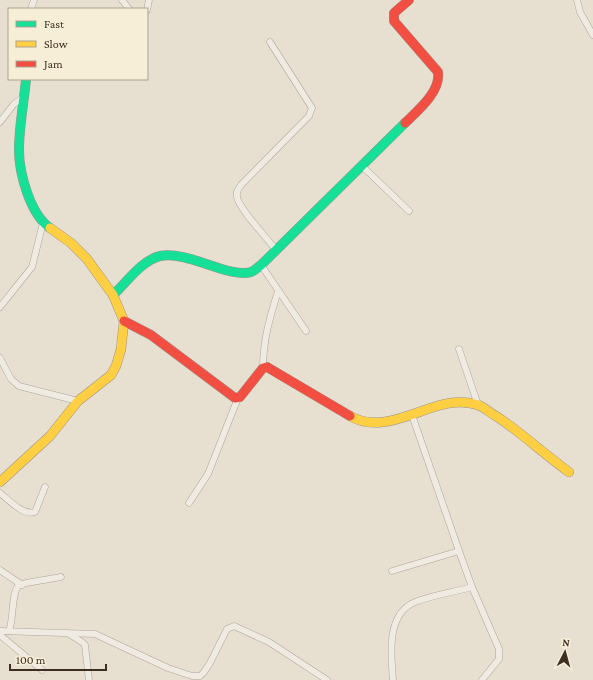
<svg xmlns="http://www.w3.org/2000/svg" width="593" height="680" viewBox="0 0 593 680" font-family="'Crimson Pro',serif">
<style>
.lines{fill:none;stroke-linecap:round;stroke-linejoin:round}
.street-casing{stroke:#ada599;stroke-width:7}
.fast-casing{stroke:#9c958a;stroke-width:10}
.slow-casing{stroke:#9c958a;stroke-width:10}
.jam-casing{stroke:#9c958a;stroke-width:10}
.street{stroke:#efebe3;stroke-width:6}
.fast{stroke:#16e098;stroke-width:9}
.slow{stroke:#ffcf43;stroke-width:9}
.jam{stroke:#f24e42;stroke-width:9}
</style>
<rect width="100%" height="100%" fill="#e7e0d1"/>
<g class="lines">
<g class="street-casing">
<g id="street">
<path d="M 122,0 L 129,9"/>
<path d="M 577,0 L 580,12 L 593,35"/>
<path d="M 31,9 L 34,0"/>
<path d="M 147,10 L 149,0"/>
<path d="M 270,42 L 312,108 L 309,116 L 241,185 C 238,189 236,192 237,197 C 239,209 268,239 276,250"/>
<path d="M 0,122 L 14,104 L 24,97"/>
<path d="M 362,166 L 409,211"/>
<path d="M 261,265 L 306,331"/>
<path d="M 0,307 L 32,267 L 43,223"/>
<path d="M 459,349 L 478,405"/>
<path d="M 0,358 L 11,379 L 19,386 L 78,401"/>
<path d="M 263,368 C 263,340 270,317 278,291"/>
<path d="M 412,415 L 459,551 L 472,587 L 499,649 L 499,659 L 482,680"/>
<path d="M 0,493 C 9,500 23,516 35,512 L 45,487"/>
<path d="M 189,503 L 208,474 L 238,398"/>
<path d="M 0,570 L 22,585"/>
<path d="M 392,571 L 459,551"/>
<path d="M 0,631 L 95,634 L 168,668 L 192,676 L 200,676 L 204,672 L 210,663 L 227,629 L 234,626 L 269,642 L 327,680"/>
<path d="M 9,631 C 14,618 11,596 18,586 L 26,583 L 61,577"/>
<path d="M 69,634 L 82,642 L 85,645 L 89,680"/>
<path d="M 0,635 L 42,670"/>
<path d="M 393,680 C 391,655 386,614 415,602 C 433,595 454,592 472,587"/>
</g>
</g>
<g class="fast-casing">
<g id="fast">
<path d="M 26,79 C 24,102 19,126 19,150 C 19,173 30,214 50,228"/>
<path d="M 113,295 C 126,283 142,260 160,256 C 187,250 230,279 251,272 C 254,271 258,267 261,265 L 405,123"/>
</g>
</g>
<g class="slow-casing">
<g id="slow">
<path d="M 350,416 C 391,440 436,390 478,405 C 484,407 490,413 496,416 C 522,433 544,454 569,472"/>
<path d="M 0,482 L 50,436 L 78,401 L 111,375 L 116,366 L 121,349 L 124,321 L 113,295 L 87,259 L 71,243 L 50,228"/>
</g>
</g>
<g class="jam-casing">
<g id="jam">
<path d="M 405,123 C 417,111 441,92 438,72 L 394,21 L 394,13 L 409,0"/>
<path d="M 124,321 L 151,335 L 235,398 L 240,397 L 263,368 L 267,367 L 350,416"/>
</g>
</g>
<use href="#street" class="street"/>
<use href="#fast" class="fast"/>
<use href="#slow" class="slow"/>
<use href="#jam" class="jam"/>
</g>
<rect x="8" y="8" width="140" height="72" fill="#f7eed8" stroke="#ada18e"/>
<rect x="16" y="21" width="20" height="6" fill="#16e098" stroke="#ada18e"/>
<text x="44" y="28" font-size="12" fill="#3d2e20">Fast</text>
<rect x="16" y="41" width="20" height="6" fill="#ffcf43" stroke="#ada18e"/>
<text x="44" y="48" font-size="12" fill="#3d2e20">Slow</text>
<rect x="16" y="61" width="20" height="6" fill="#f24e42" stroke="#ada18e"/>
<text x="44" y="68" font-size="12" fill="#3d2e20">Jam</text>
<g transform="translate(565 652) rotate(6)" stroke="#f7eed8" stroke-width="3" paint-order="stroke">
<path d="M0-3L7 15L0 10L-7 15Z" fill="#3d2e20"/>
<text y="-6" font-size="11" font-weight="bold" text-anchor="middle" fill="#3d2e20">N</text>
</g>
<path d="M10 664v6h96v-6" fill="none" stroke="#3d2e20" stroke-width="2"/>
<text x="16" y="664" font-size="12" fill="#3d2e20" stroke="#f7eed8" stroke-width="3" paint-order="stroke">100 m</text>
</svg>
